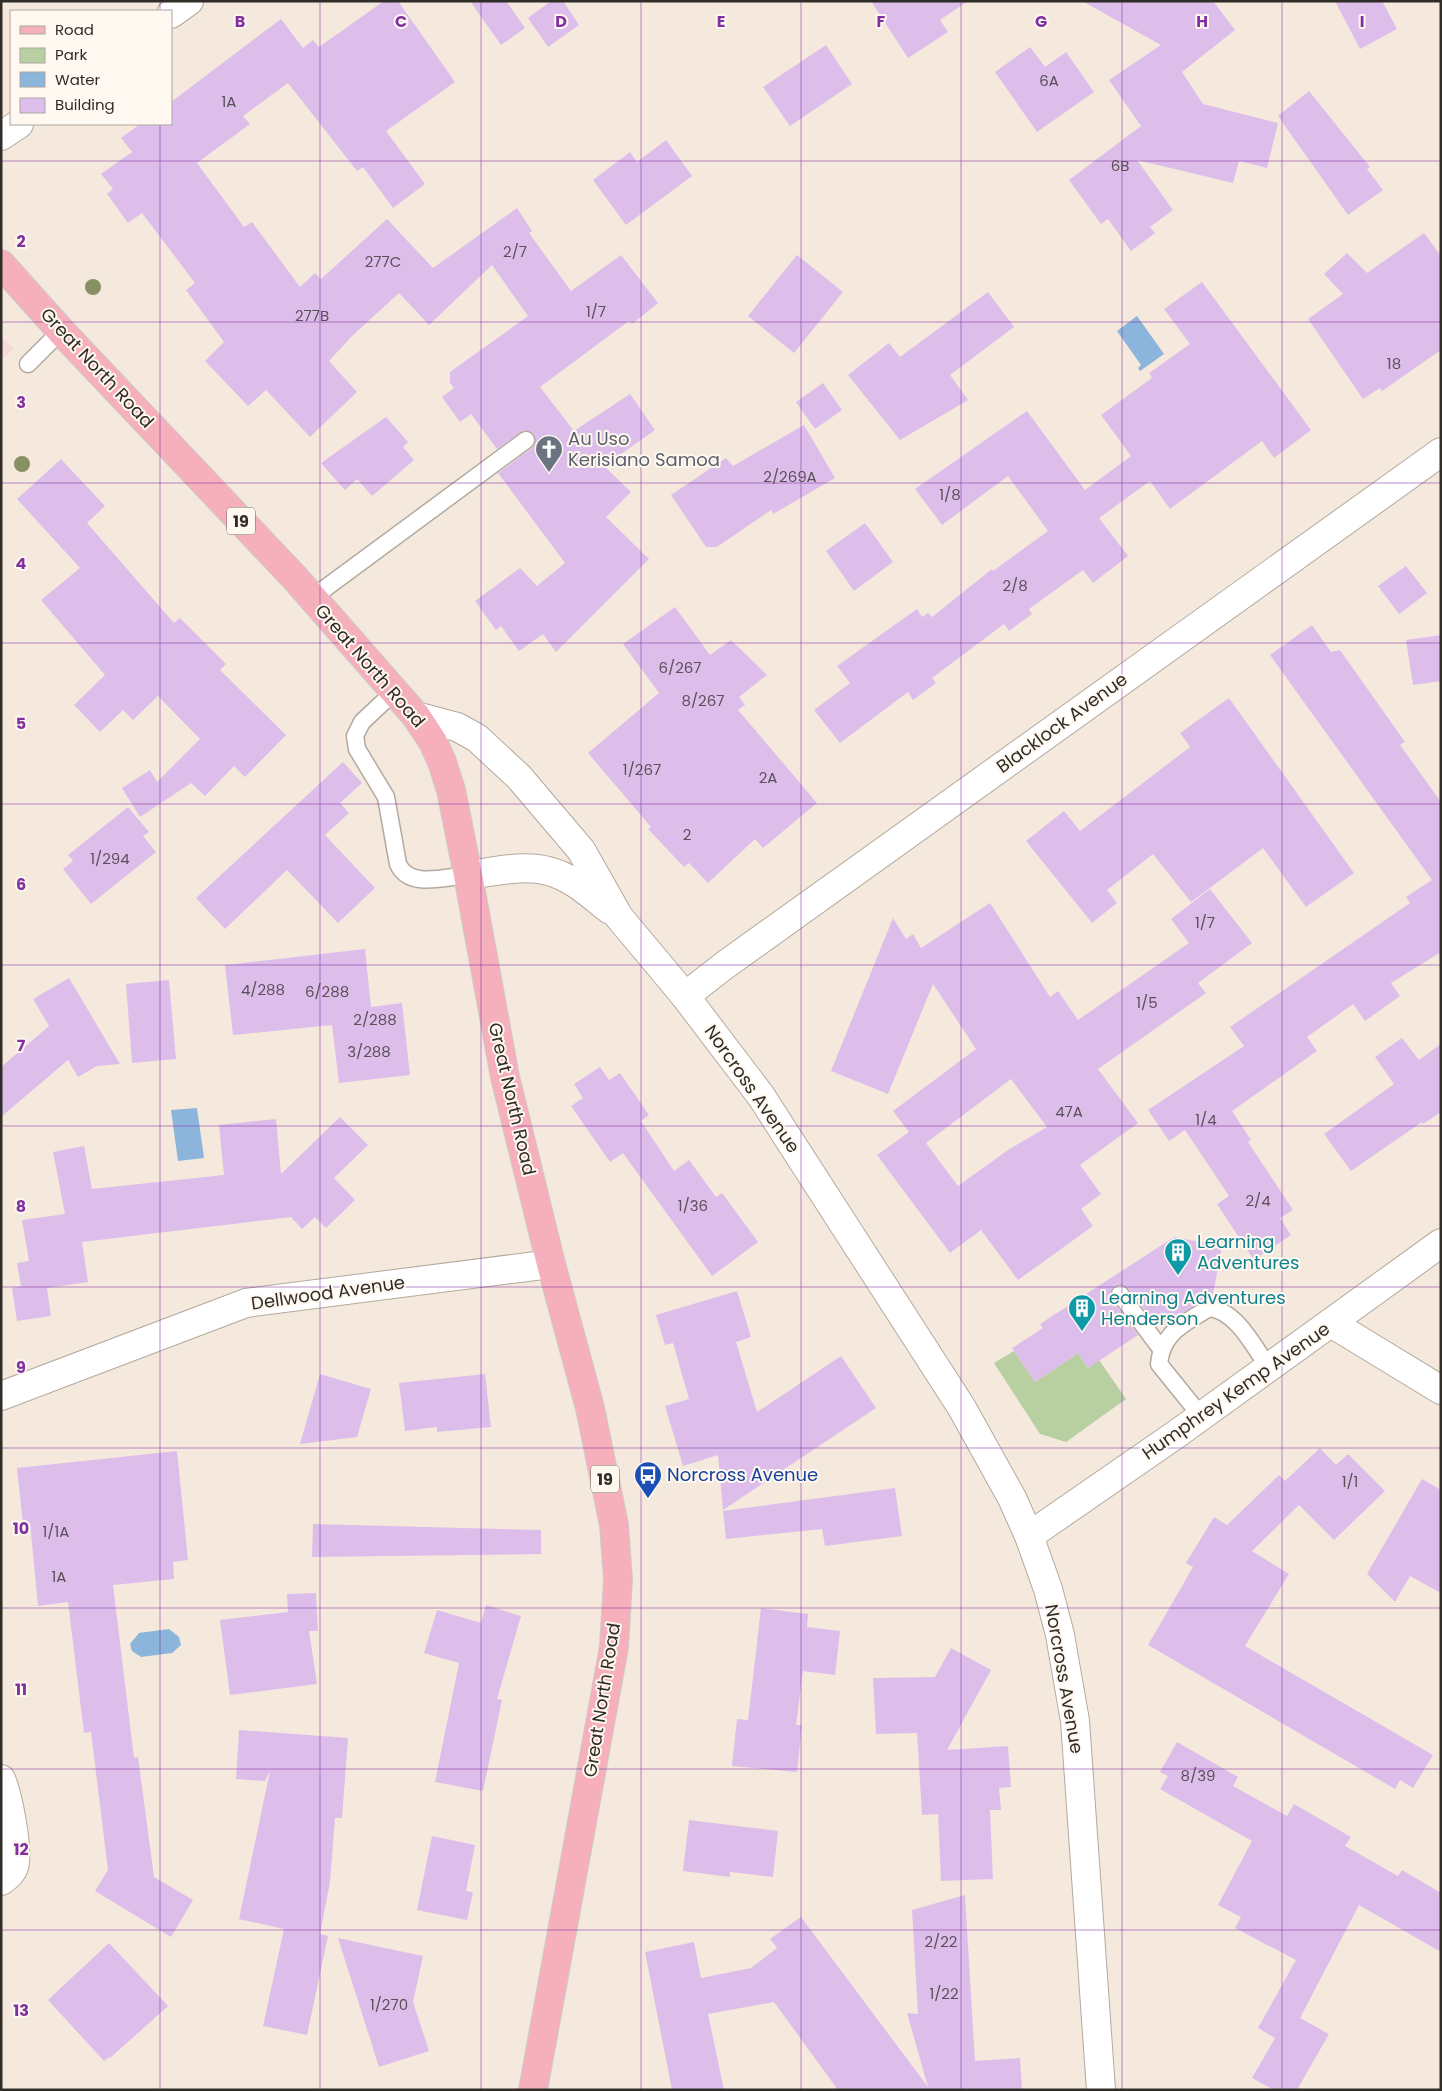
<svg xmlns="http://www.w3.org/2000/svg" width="1442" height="2091" viewBox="0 0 1442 2091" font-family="Poppins,sans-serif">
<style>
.commercial{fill:#f5dad9}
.green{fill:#b8cfa2}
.water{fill:#8bb5da}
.building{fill:#ddbeeb;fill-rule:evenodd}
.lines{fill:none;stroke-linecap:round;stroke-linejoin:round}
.service-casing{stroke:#b4a99e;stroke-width:19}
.minor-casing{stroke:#b4a99e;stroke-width:30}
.tertiary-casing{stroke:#b4a99e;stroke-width:30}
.primary-casing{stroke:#cdcccb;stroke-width:30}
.service{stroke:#fff;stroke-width:16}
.minor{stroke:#fff;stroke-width:28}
.tertiary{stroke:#fff;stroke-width:28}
.primary{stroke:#f5b0bc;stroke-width:28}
.tree{fill:#869063}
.grid{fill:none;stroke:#8030a1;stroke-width:1;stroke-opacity:0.55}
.labels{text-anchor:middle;stroke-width:4;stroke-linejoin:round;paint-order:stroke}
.number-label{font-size:15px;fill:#5b5058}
.shield{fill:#fff8f0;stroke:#6e6963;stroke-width:1}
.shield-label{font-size:16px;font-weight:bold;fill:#302c27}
.street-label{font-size:18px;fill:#302c27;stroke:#fff8f0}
.worship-label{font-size:18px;fill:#5b616d;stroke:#fff8f0;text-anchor:start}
.culture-label{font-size:18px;fill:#0d838f;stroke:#fff8f0;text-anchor:start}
.transit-label{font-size:18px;fill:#164399;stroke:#fff8f0;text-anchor:start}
.grid-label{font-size:16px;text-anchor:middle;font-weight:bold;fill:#8030a1;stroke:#fff8f0;stroke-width:4;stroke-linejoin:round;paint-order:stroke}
</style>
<rect width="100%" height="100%" fill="#f5e9dd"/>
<path class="commercial" d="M 1,336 L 14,349 L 1,360 Z"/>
<path class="green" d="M 1014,1351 L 1035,1382 L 1078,1353 L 1088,1368 L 1099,1360 L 1126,1399 L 1066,1442 L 1040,1434 L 994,1363 Z"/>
<g class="water">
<path d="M 1137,316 L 1164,354 L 1140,371 L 1138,368 L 1141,365 L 1117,331 Z"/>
<path d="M 197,1108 L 204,1158 L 178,1161 L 171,1110 Z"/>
<path d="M 169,1629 L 179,1637 L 181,1645 L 172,1653 L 141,1657 L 132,1651 L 130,1644 L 139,1633 Z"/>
</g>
<g class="building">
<path d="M 384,1 L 398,1 L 455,82 L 386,131 L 425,184 L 393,208 L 363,167 L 357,171 L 288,83 L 243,116 L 250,124 L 197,163 L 244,227 L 252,222 L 300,287 L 315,273 L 321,279 L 387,219 L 433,268 L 517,208 L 532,231 L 529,233 L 571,291 L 621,255 L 658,303 L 632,324 L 629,321 L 540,387 L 574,431 L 630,394 L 655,430 L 604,466 L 631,492 L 606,517 L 649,559 L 556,652 L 543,634 L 519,651 L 501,626 L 496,630 L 475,601 L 520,568 L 537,586 L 565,563 L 498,473 L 532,448 L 535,444 L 534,434 L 524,430 L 497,449 L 471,414 L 460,422 L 442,397 L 454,388 L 450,383 L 450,372 L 528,316 L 492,265 L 429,325 L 399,293 L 352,336 L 329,361 L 357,392 L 310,437 L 266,390 L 248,406 L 205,361 L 224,342 L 186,290 L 195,283 L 142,213 L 128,223 L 107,194 L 113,189 L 101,174 L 132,152 L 121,138 L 140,124 L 171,124 L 171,102 L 281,19 L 303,48 L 313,40 L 319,47 Z"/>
<path d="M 470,1 L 506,1 L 525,28 L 501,45 Z"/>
<path d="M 551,1 L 563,1 L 579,25 L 548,47 L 528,18 Z"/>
<path d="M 871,1 L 968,1 L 940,20 L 948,32 L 908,58 Z"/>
<path d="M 1082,1 L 1213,1 L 1235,30 L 1182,72 L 1203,104 L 1278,123 L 1267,168 L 1239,161 L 1233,183 L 1137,160 L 1173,210 L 1150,227 L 1155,233 L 1131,251 L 1108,219 L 1101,224 L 1069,180 L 1141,126 L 1109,80 L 1161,45 Z"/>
<path d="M 1335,1 L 1382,1 L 1397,29 L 1360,49 Z"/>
<path d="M 826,45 L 852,84 L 790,126 L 763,87 Z"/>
<path d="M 1030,47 L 1045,67 L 1066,52 L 1094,92 L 1037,132 L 995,72 Z"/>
<path d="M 1309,91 L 1370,167 L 1367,169 L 1383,190 L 1348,215 L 1278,116 Z"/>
<path d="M 666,140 L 692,176 L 626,225 L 593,180 L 630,152 L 637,162 Z"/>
<path d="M 1424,233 L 1441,256 L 1441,350 L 1382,391 L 1380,388 L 1363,399 L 1308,319 L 1343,294 L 1324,274 L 1347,253 L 1367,273 Z"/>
<path d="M 797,255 L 843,292 L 794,353 L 748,316 Z"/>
<path d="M 1202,282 L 1311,430 L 1274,458 L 1262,441 L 1170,509 L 1150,481 L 1099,518 L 1128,556 L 1093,583 L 1083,570 L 1029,609 L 1032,614 L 1009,631 L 1004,624 L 932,678 L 936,683 L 913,700 L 908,692 L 840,743 L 814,710 L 850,683 L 837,666 L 917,609 L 922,617 L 928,613 L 932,617 L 992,569 L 993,571 L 1048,531 L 1008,476 L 942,525 L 915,489 L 1027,411 L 1085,490 L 1131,456 L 1101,415 L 1152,378 L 1149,373 L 1190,344 L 1164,309 Z"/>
<path d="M 988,292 L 1014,327 L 950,375 L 968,400 L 900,440 L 848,375 L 889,343 L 900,357 Z"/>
<path d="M 823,383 L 842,410 L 815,429 L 796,402 Z"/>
<path d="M 386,417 L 408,442 L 403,447 L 414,460 L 372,496 L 357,479 L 345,490 L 321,463 Z"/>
<path d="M 804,425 L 835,478 L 773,514 L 771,510 L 717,547 L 706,547 L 671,495 L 726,458 L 733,466 Z"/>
<path d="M 61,459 L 105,506 L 87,523 L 174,623 L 180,618 L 226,664 L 220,670 L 286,735 L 245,777 L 234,766 L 205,796 L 191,783 L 140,817 L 122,788 L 150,770 L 157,782 L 200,739 L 158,696 L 133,720 L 123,710 L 100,732 L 74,705 L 105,675 L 41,600 L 80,568 L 17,499 Z"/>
<path d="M 865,523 L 893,562 L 854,591 L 826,551 Z"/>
<path d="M 1406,566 L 1427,593 L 1399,614 L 1378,586 Z"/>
<path d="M 675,607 L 710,655 L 731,640 L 767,675 L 739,697 L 745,705 L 738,710 L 817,803 L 763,848 L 755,839 L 708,883 L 689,863 L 684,867 L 648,829 L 651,827 L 588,753 L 659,693 L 623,644 Z"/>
<path d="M 1312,625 L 1331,652 L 1340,650 L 1405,742 L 1400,745 L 1441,802 L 1441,952 L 1391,983 L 1400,996 L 1365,1021 L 1353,1004 L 1307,1037 L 1317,1051 L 1232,1111 L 1251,1140 L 1248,1142 L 1293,1210 L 1280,1218 L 1291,1235 L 1254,1260 L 1217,1204 L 1229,1196 L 1185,1130 L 1169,1141 L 1148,1110 L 1244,1046 L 1230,1027 L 1410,903 L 1406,897 L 1432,880 L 1270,655 Z"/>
<path d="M 1441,635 L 1441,681 L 1413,685 L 1406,640 Z"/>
<path d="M 1229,698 L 1354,873 L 1306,907 L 1263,848 L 1191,902 L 1153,854 L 1107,890 L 1117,903 L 1092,923 L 1026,841 L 1064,811 L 1080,831 L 1190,747 L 1180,733 Z"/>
<path d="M 343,762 L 362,783 L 340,803 L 349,813 L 325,835 L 375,888 L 338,923 L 287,870 L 225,929 L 196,898 Z"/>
<path d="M 128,807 L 149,832 L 143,836 L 156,852 L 91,904 L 63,869 L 73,861 L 68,855 Z"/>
<path d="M 1210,889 L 1252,943 L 1198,983 L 1206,993 L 1098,1069 L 1138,1123 L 1080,1165 L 1101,1194 L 1081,1209 L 1093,1226 L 1018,1280 L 981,1230 L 950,1253 L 877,1155 L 909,1132 L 893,1111 L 976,1049 L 933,984 L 888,1094 L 831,1071 L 893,918 L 906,939 L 913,934 L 921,948 L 990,903 L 1050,997 L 1058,991 L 1078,1020 L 1189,943 L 1171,919 ZM 1011,1079 L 1047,1127 L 1008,1150 L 958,1186 L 926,1143 Z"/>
<path d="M 365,949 L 371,1007 L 402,1003 L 410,1075 L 339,1083 L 332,1025 L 233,1035 L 225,965 Z"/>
<path d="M 69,978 L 120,1064 L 97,1066 L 78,1077 L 68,1060 L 1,1117 L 1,1067 L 49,1026 L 33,999 Z"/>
<path d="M 169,980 L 176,1059 L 132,1063 L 126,984 Z"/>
<path d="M 1402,1038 L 1419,1060 L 1441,1044 L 1441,1112 L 1423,1124 L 1422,1122 L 1351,1171 L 1324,1134 L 1394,1084 L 1375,1057 Z"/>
<path d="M 600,1067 L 609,1080 L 620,1073 L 649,1115 L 641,1121 L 674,1171 L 689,1160 L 716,1197 L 722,1193 L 758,1242 L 712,1276 L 623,1153 L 610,1162 L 571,1106 L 583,1098 L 574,1084 Z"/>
<path d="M 340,1117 L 368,1145 L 334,1178 L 355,1200 L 326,1228 L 315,1217 L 302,1229 L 291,1217 L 82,1242 L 88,1282 L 47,1288 L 51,1316 L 17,1321 L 12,1288 L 21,1286 L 17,1263 L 29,1261 L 22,1220 L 65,1214 L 53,1152 L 84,1146 L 92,1189 L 224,1175 L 219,1125 L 276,1119 L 281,1174 Z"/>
<path d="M 1174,1237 L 1222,1246 L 1213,1294 L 1163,1326 L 1160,1320 L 1155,1324 L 1128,1288 L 1119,1284 L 1114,1286 L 1111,1291 L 1112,1300 L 1138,1335 L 1088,1368 L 1078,1353 L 1035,1382 L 1012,1348 L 1043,1328 L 1040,1324 Z"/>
<path d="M 737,1291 L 751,1337 L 736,1342 L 757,1412 L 841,1356 L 876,1408 L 723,1510 L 718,1455 L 683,1466 L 665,1406 L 689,1399 L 673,1343 L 665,1345 L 656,1315 Z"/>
<path d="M 320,1374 L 371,1389 L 357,1437 L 300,1444 Z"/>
<path d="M 485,1374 L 491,1427 L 437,1432 L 437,1427 L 405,1431 L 399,1383 Z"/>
<path d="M 1320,1448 L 1336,1465 L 1348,1454 L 1385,1491 L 1334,1540 L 1299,1505 L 1252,1551 L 1289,1574 L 1245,1646 L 1433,1755 L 1413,1788 L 1400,1780 L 1395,1789 L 1148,1645 L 1193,1567 L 1186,1563 L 1214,1517 L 1227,1525 L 1279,1475 L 1285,1481 Z"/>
<path d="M 177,1451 L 188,1560 L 173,1562 L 174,1579 L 113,1585 L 134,1758 L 138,1757 L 154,1877 L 193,1900 L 171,1937 L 95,1891 L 108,1870 L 91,1732 L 84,1733 L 68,1602 L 38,1606 L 30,1523 L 23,1524 L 17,1468 Z"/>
<path d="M 1422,1479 L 1441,1490 L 1441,1593 L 1410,1576 L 1395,1602 L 1367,1574 Z"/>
<path d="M 895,1488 L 902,1536 L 825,1546 L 822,1529 L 726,1539 L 723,1511 Z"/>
<path d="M 313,1524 L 541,1530 L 541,1554 L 312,1557 Z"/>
<path d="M 316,1593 L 318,1631 L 309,1631 L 317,1684 L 230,1695 L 220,1620 L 288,1612 L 287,1594 Z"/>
<path d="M 486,1605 L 521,1616 L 497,1699 L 502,1700 L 483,1791 L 435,1782 L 459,1663 L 424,1653 L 437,1610 L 481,1623 Z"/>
<path d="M 761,1608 L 808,1614 L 807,1627 L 840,1631 L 835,1675 L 803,1671 L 796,1725 L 802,1725 L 797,1772 L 732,1766 L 737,1719 L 748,1720 Z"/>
<path d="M 951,1648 L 991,1670 L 947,1750 L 1008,1746 L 1011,1787 L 999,1788 L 1001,1810 L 990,1810 L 993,1879 L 941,1881 L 938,1814 L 922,1815 L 917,1733 L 876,1734 L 873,1678 L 935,1677 Z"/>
<path d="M 239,1730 L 348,1738 L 342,1818 L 335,1818 L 330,1882 L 320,1934 L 328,1936 L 307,2035 L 263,2026 L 284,1929 L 239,1919 L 270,1771 L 265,1781 L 236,1779 Z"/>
<path d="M 1177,1742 L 1238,1777 L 1233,1786 L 1287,1816 L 1294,1804 L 1351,1837 L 1345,1846 L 1398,1876 L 1402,1870 L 1441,1893 L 1441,1952 L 1359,1905 L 1300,2018 L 1329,2034 L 1297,2090 L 1274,2090 L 1252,2078 L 1275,2038 L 1258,2028 L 1296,1960 L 1235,1928 L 1241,1917 L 1218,1905 L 1252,1841 L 1160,1789 L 1168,1776 L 1160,1772 Z"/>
<path d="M 689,1820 L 778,1831 L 773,1877 L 730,1872 L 730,1877 L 683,1871 Z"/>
<path d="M 432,1836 L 475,1845 L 466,1891 L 473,1892 L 467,1920 L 417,1910 Z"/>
<path d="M 965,1895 L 975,2061 L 1020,2058 L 1022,2090 L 838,2090 L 774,2002 L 708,2014 L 724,2090 L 672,2090 L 645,1952 L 694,1942 L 701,1978 L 751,1968 L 777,1948 L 770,1939 L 801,1917 L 928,2087 L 907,2013 L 918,2014 L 912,1910 Z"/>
<path d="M 338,1938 L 423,1956 L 413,2002 L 429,2051 L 379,2067 Z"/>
<path d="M 109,1943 L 168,2006 L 110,2058 L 109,2057 L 104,2061 L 48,2000 Z"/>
</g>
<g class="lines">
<g class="service-casing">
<g id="service">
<path d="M 28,364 L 61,331"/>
<path d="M 312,598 L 526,440"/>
<path d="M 395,691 L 362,722 L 355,736 L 357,749 L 386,797 L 398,864 C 409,889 445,877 468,875"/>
<path d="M 1120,1294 L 1161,1349"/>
<path d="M 1201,1416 L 1159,1364 C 1162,1332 1184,1324 1209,1308 C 1236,1310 1254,1347 1269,1368"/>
</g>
</g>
<g class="minor-casing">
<g id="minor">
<path d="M 416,716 L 457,727 L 477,738 L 519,777 L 581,850 L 619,917 L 685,996 L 761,1096 L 962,1408 L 1012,1498 L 1029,1536 L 1048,1589 L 1060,1635 L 1075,1721 L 1101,2090"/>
<path d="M 468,875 C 494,872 523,864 548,871 C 571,876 592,896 610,910"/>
<path d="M 685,996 L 725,965 L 1441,452"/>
<path d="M 1331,1323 L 1441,1390"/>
<path d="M 1,1396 L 246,1303 L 551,1264"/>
<path d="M 1029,1536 L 1178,1433 L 1441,1243"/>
<path d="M 1,1779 C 8,1795 19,1850 14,1867 C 12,1873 7,1877 1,1881"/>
</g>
</g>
<g class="tertiary-casing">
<g id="tertiary">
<path d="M 171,14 L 189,1"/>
<path d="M 1,136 L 19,124"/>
</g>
</g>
<g class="primary-casing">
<path id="primary" d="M 1,264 L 61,331 L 295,578 L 416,716 L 433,742 L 442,762 L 451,790 L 468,875 L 505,1077 L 551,1264 L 590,1408 L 614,1525 L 618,1580 L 614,1647 L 533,2090"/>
</g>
<use href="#service" class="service"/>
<use href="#minor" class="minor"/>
<use href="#tertiary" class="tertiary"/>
<use href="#primary" class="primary"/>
</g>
<g class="tree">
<circle cx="93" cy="287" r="8"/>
<circle cx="22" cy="464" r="8"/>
</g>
<path class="grid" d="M 160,1 L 160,11M 320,1 L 320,2090M 481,1 L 481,2090M 641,1 L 641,2090M 801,1 L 801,2090M 961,1 L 961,2090M 1122,1 L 1122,2090M 1282,1 L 1282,2090M 160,124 L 160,2090M 1,161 L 1441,161M 1,322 L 1441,322M 1,483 L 1441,483M 1,643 L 1441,643M 1,804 L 1441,804M 1,965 L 1441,965M 1,1126 L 1441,1126M 1,1287 L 1441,1287M 1,1448 L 1441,1448M 1,1608 L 1441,1608M 1,1769 L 1441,1769M 1,1930 L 1441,1930"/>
<defs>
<g id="church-pin" transform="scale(1.4375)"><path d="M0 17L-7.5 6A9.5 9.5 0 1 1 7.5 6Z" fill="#6b7280" stroke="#fff8f0"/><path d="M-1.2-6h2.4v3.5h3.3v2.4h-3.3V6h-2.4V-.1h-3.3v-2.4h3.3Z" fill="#fff"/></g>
<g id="building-pin" transform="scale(1.4375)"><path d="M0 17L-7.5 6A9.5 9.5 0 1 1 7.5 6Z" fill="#0f9aa8" stroke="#fff8f0"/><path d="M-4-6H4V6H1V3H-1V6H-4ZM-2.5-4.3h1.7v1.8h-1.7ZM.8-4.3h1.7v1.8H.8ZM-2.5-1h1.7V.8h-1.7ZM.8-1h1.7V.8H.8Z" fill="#fff"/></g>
<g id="bus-pin" transform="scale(1.4375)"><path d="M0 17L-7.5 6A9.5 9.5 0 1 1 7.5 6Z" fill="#1a4fb4" stroke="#fff8f0"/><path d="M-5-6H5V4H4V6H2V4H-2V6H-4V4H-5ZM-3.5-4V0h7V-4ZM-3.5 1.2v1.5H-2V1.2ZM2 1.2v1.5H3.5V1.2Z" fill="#fff"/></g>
</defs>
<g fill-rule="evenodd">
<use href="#church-pin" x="549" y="449"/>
<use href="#building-pin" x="1178" y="1252"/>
<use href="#building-pin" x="1082" y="1308"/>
<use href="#bus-pin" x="648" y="1475"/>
</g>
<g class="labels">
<g class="number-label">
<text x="1049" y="86">6A</text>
<text x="229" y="107">1A</text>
<text x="1120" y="171">6B</text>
<text x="515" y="257">2/7</text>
<text x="383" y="267">277C</text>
<text x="596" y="317">1/7</text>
<text x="312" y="321">277B</text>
<text x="1394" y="369">18</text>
<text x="790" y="482">2/269A</text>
<text x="950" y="500">1/8</text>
<text x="1015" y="591">2/8</text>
<text x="680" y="673">6/267</text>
<text x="703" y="706">8/267</text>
<text x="642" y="775">1/267</text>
<text x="768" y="783">2A</text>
<text x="687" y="840">2</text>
<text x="110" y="864">1/294</text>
<text x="1205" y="928">1/7</text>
<text x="263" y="995">4/288</text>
<text x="327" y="997">6/288</text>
<text x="1147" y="1008">1/5</text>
<text x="375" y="1025">2/288</text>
<text x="369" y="1057">3/288</text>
<text x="1069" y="1117">47A</text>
<text x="1206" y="1125">1/4</text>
<text x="1258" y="1206">2/4</text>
<text x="693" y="1211">1/36</text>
<text x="1350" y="1487">1/1</text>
<text x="56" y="1537">1/1A</text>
<text x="59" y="1582">1A</text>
<text x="1198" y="1781">8/39</text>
<text x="941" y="1947">2/22</text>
<text x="944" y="1999">1/22</text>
<text x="389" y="2010">1/270</text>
</g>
<g class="shield">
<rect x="227" y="507.5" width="28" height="27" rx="4"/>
<rect x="591" y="1465.5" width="28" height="27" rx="4"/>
</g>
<g class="shield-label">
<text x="241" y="527">19</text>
<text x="605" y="1485">19</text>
</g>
<g class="street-label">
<text transform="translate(97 368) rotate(47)" y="6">Great North Road</text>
<text transform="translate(370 666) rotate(49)" y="6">Great North Road</text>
<text transform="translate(1062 723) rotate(-36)" y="6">Blacklock Avenue</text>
<text transform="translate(752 1089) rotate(55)" y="6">Norcross Avenue</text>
<text transform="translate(512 1099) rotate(77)" y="6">Great North Road</text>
<text transform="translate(328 1293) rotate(-8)" y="6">Dellwood Avenue</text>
<text transform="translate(1236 1391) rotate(-35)" y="6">Humphrey Kemp Avenue</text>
<text transform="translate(1064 1679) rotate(80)" y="6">Norcross Avenue</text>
<text transform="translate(602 1700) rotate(-81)" y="6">Great North Road</text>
</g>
<g class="worship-label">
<text x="568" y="445">Au Uso<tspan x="568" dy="21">Kerisiano Samoa</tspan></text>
</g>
<g class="culture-label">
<text x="1197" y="1248">Learning<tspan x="1197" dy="21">Adventures</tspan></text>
<text x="1101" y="1304">Learning Adventures<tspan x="1101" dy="21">Henderson</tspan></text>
</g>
<g class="transit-label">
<text x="667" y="1481">Norcross Avenue</text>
</g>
</g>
<g class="grid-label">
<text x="240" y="27">B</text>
<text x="401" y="27">C</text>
<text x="561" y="27">D</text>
<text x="721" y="27">E</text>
<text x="881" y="27">F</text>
<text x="1041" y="27">G</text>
<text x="1202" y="27">H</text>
<text x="1362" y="27">I</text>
<text x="21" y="247">2</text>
<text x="21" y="408">3</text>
<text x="21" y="569">4</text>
<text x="21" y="729">5</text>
<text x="21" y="890">6</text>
<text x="21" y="1051">7</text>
<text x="21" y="1212">8</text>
<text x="21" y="1373">9</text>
<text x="21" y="1534">10</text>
<text x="21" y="1695">11</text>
<text x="21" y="1855">12</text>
<text x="21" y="2016">13</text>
</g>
<rect width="1442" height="2091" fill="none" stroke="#302c27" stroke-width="5"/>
<rect x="10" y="10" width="162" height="115" fill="#fff8f0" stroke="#aca6a0"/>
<rect x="20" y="26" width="25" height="8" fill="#f5b0bc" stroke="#aca6a0"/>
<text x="55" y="35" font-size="15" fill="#302c27">Road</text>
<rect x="20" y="48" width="25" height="15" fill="#b8cfa2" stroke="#aca6a0"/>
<text x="55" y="60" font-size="15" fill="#302c27">Park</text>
<rect x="20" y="72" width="25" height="15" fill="#8bb5da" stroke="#aca6a0"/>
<text x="55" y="85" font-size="15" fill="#302c27">Water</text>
<rect x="20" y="98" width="25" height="15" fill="#ddbeeb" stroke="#aca6a0"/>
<text x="55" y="110" font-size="15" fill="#302c27">Building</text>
</svg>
